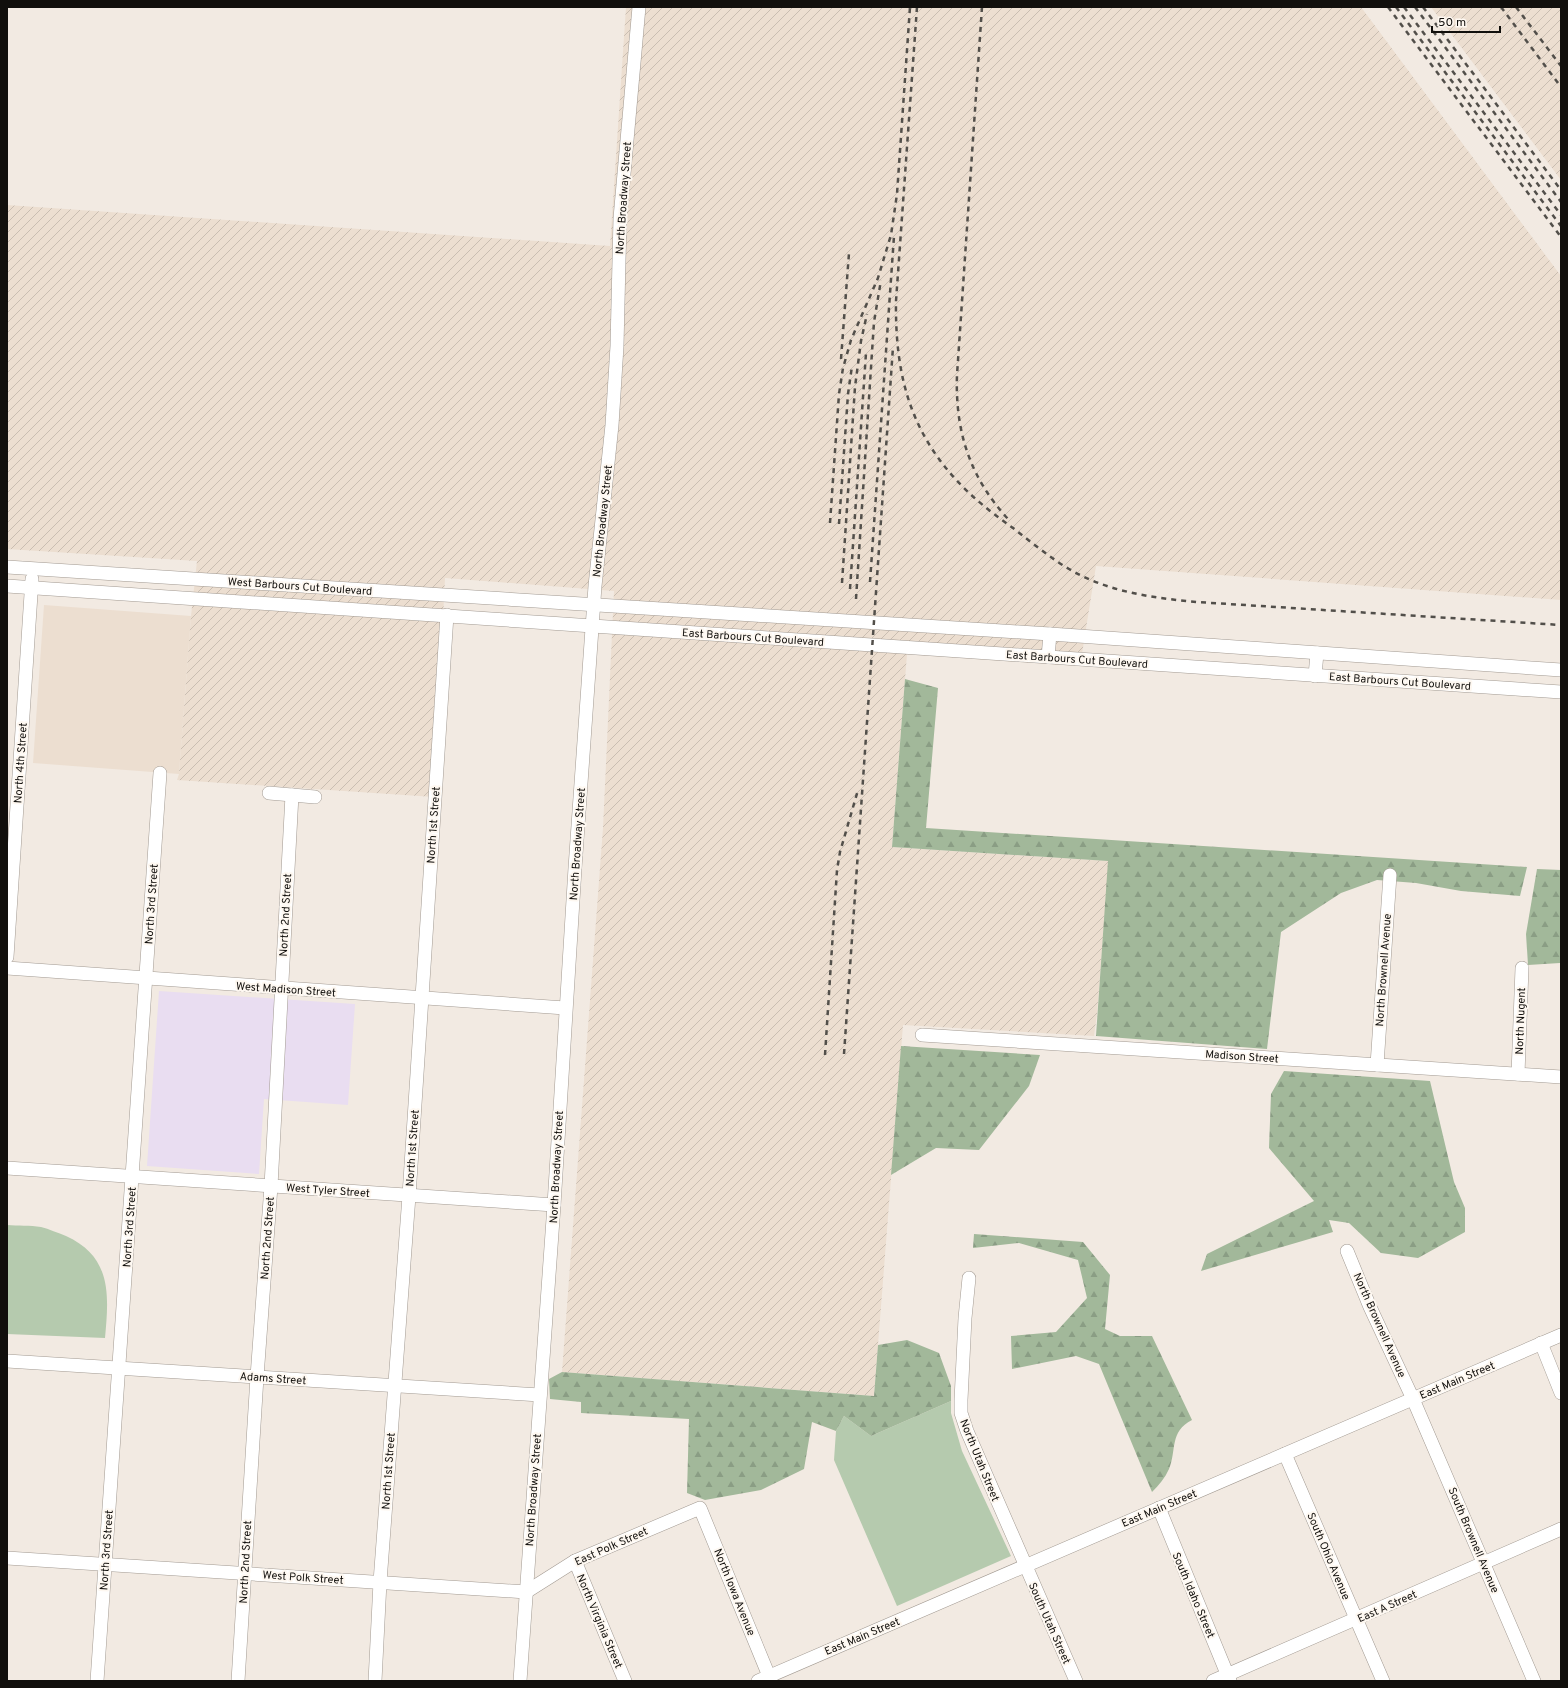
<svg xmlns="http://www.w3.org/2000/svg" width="1568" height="1688" viewBox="0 0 1568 1688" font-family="Overpass,sans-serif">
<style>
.built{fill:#ecded0}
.industrial{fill:url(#industrial-furrows)}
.education{fill:#e9ddf1}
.grass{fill:#b5caae}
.forest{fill:url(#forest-firs)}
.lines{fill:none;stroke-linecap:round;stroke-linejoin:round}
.minor-casing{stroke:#a29a92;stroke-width:14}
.minor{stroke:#fff;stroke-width:13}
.rail{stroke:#524f4a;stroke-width:2.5;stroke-dasharray:5 5;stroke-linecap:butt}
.labels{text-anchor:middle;stroke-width:4;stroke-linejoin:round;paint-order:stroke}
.street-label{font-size:11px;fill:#110f0c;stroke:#fef8f1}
</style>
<defs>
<pattern id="industrial-furrows" width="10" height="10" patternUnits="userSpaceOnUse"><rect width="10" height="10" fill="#ecded0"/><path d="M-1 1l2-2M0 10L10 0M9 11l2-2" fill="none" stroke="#c9bdb1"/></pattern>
<pattern id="forest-firs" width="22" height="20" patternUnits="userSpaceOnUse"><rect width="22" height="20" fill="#a2b89a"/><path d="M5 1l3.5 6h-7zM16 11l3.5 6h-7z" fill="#8a9d84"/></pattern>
</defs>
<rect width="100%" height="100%" fill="#f2eae2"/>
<path class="built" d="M 44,605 L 191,616 L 179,774 L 33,763 Z"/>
<g class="industrial">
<path d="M 626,7 L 1361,7 L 1561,276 L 1561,600 L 1096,566 L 1080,666 L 907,654 L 892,847 L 1109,861 L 1097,1014 L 1094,1036 L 903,1025 L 874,1396 L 562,1372 L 603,828 L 614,591 L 445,578 L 434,797 L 177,780 L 179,774 L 191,616 L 197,561 L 7,549 L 7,205 L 610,246 Z"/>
<path d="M 1431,7 L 1561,7 L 1561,180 Z"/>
</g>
<path class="education" d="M 159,991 L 355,1004 L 348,1105 L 264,1099 L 259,1174 L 147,1166 Z"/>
<g class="grass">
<path d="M 7,1225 C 18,1226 30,1225 41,1227 C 49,1229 58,1233 66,1236 C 112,1257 109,1295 105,1338 L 7,1334 Z"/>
<path d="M 951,1401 L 951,1413 L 962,1451 L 1011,1556 L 897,1606 L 834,1460 L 836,1431 L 844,1416 L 871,1436 Z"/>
</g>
<g class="forest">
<path d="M 905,679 L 938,688 L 926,828 L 1527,867 L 1520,896 L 1461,891 L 1416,883 L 1377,880 L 1341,893 L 1281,932 L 1267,1049 L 1096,1036 L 1108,861 L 892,847 Z"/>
<path d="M 1537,869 L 1561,870 L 1560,963 L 1528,965 L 1526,934 Z"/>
<path d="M 901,1046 L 1040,1055 L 1029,1086 L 979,1150 L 936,1148 L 891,1175 Z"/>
<path d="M 1284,1071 L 1430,1081 L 1454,1182 L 1465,1208 L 1465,1232 L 1418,1258 L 1381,1253 L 1349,1223 L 1329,1220 L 1333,1232 L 1201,1271 L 1207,1254 L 1314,1201 L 1269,1148 L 1271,1094 Z"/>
<path d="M 974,1234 L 1083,1242 L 1110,1275 L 1105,1329 L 1120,1336 L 1152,1336 L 1192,1420 C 1169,1432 1177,1450 1169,1469 C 1165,1478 1159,1485 1152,1492 L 1099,1364 L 1076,1356 L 1012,1369 L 1011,1336 L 1056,1332 L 1087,1298 L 1078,1260 L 1019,1243 L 973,1248 Z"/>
<path d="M 907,1340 L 939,1353 L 951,1386 L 951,1401 L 871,1436 L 844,1416 L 836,1431 L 812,1422 L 804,1469 L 761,1490 L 705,1500 L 687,1493 L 689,1419 L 581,1413 L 581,1402 L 550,1399 L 549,1379 L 562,1372 L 874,1396 L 878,1345 Z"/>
</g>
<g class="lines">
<g class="minor-casing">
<g id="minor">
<path d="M 7,567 L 1050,634 L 1561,670"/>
<path d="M 7,586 L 1561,692"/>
<path d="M 1048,657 L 1050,634"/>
<path d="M 1315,676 L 1317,653"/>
<path d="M 269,793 L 315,797"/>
<path d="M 7,957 L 32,579"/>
<path d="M 7,968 L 565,1008"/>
<path d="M 922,1035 L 1561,1077"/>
<path d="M 1377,1065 L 1390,875"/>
<path d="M 1518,1074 L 1522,968"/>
<path d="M 7,1168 L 554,1205"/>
<path d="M 1347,1251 L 1370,1307 L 1413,1399 L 1534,1681"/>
<path d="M 969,1278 L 965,1318 L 961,1400 L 961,1413 L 967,1431 L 1076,1681"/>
<path d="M 1541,1343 L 1561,1393"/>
<path d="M 7,1361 L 540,1395"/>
<path d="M 1285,1454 L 1383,1681"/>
<path d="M 1159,1508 L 1230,1681"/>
<path d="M 7,1558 L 526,1592 L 575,1561 L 700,1508 L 771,1681"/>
<path d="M 575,1561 L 625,1681"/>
<path d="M 97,1681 L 160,773"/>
<path d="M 238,1681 L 257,1377 L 271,1186 L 292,795"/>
<path d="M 375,1681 L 380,1582 L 409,1196 L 447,615"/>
<path d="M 520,1681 L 554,1205 L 575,868 L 595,586 L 612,425 L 617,346 L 620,218 L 639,7"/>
<path d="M 758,1681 L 1561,1335"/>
<path d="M 1213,1681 L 1561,1529"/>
</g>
</g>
<use href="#minor" class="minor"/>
<g class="rail">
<path d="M 917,7 L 896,301 C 895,375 910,434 964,488 C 979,503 996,516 1013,528 C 1031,542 1049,557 1069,569 C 1108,592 1153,598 1197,602 L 1561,625"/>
<path d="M 982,7 L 957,375 C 955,432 970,478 1009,520"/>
<path d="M 1388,7 L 1561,237"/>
<path d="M 1396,7 L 1561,226"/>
<path d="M 1404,7 L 1561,215"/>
<path d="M 1415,7 L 1561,202"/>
<path d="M 1423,7 L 1561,190"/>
<path d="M 1501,7 L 1561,87"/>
<path d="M 1516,7 L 1561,66"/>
<path d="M 841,359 L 849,253"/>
<path d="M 830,523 L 839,394 L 843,368 L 851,340 L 878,278 L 884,258 L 891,235 L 897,194 L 910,7"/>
<path d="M 839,524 L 848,394 L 852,366"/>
<path d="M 870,582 L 894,236"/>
<path d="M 842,583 L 855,387 L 861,341 L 867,314"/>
<path d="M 850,589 L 866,353"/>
<path d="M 856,599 L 872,352 L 874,322 L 881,280"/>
<path d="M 844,1054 L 893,347"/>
<path d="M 825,1055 L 837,870 L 840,852 L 858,790"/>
</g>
</g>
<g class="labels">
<g class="street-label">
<text transform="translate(623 198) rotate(-86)" y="4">North Broadway Street</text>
<text transform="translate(602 521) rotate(-84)" y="4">North Broadway Street</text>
<text transform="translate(300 586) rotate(4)" y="4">West Barbours Cut Boulevard</text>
<text transform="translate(753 637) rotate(4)" y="4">East Barbours Cut Boulevard</text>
<text transform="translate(1077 659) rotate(4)" y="4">East Barbours Cut Boulevard</text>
<text transform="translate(1400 681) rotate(4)" y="4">East Barbours Cut Boulevard</text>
<text transform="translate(20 763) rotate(-86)" y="4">North 4th Street</text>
<text transform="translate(433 825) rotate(-86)" y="4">North 1st Street</text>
<text transform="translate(577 844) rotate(-86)" y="4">North Broadway Street</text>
<text transform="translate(151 904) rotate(-86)" y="4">North 3rd Street</text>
<text transform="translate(285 915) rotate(-87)" y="4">North 2nd Street</text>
<text transform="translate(1383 970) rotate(-86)" y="4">North Brownell Avenue</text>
<text transform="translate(286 989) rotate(4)" y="4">West Madison Street</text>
<text transform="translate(1520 1021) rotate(-88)" y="4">North Nugent</text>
<text transform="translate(1242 1056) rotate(4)" y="4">Madison Street</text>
<text transform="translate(412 1148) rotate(-86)" y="4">North 1st Street</text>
<text transform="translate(556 1167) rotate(-87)" y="4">North Broadway Street</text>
<text transform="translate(328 1190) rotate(4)" y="4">West Tyler Street</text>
<text transform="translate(129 1227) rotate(-86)" y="4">North 3rd Street</text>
<text transform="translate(267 1238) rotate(-86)" y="4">North 2nd Street</text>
<text transform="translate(1380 1325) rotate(66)" y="4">North Brownell Avenue</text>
<text transform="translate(273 1378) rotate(4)" y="4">Adams Street</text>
<text transform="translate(1457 1380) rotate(-23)" y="4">East Main Street</text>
<text transform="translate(980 1460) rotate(68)" y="4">North Utah Street</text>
<text transform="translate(388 1471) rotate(-86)" y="4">North 1st Street</text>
<text transform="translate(533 1490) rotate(-86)" y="4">North Broadway Street</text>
<text transform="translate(1159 1508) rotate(-23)" y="4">East Main Street</text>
<text transform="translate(1474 1540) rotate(67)" y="4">South Brownell Avenue</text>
<text transform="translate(611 1546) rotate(-24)" y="4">East Polk Street</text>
<text transform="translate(106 1550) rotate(-86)" y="4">North 3rd Street</text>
<text transform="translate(1329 1556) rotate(67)" y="4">South Ohio Avenue</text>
<text transform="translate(245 1562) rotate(-87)" y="4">North 2nd Street</text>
<text transform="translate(303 1577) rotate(4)" y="4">West Polk Street</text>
<text transform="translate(735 1592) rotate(68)" y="4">North Iowa Avenue</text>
<text transform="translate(1194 1595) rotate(67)" y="4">South Idaho Street</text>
<text transform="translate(1387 1606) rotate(-24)" y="4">East A Street</text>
<text transform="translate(600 1621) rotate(67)" y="4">North Virginia Street</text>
<text transform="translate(1050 1623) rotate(66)" y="4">South Utah Street</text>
<text transform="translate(862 1636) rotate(-23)" y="4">East Main Street</text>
</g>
</g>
<rect width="1568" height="1688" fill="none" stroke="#110f0c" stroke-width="16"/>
<path d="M1432 26v6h68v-6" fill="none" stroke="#110f0c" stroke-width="2"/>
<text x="1438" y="26" font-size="12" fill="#110f0c" stroke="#fef8f1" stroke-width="3" paint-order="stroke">50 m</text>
</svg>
